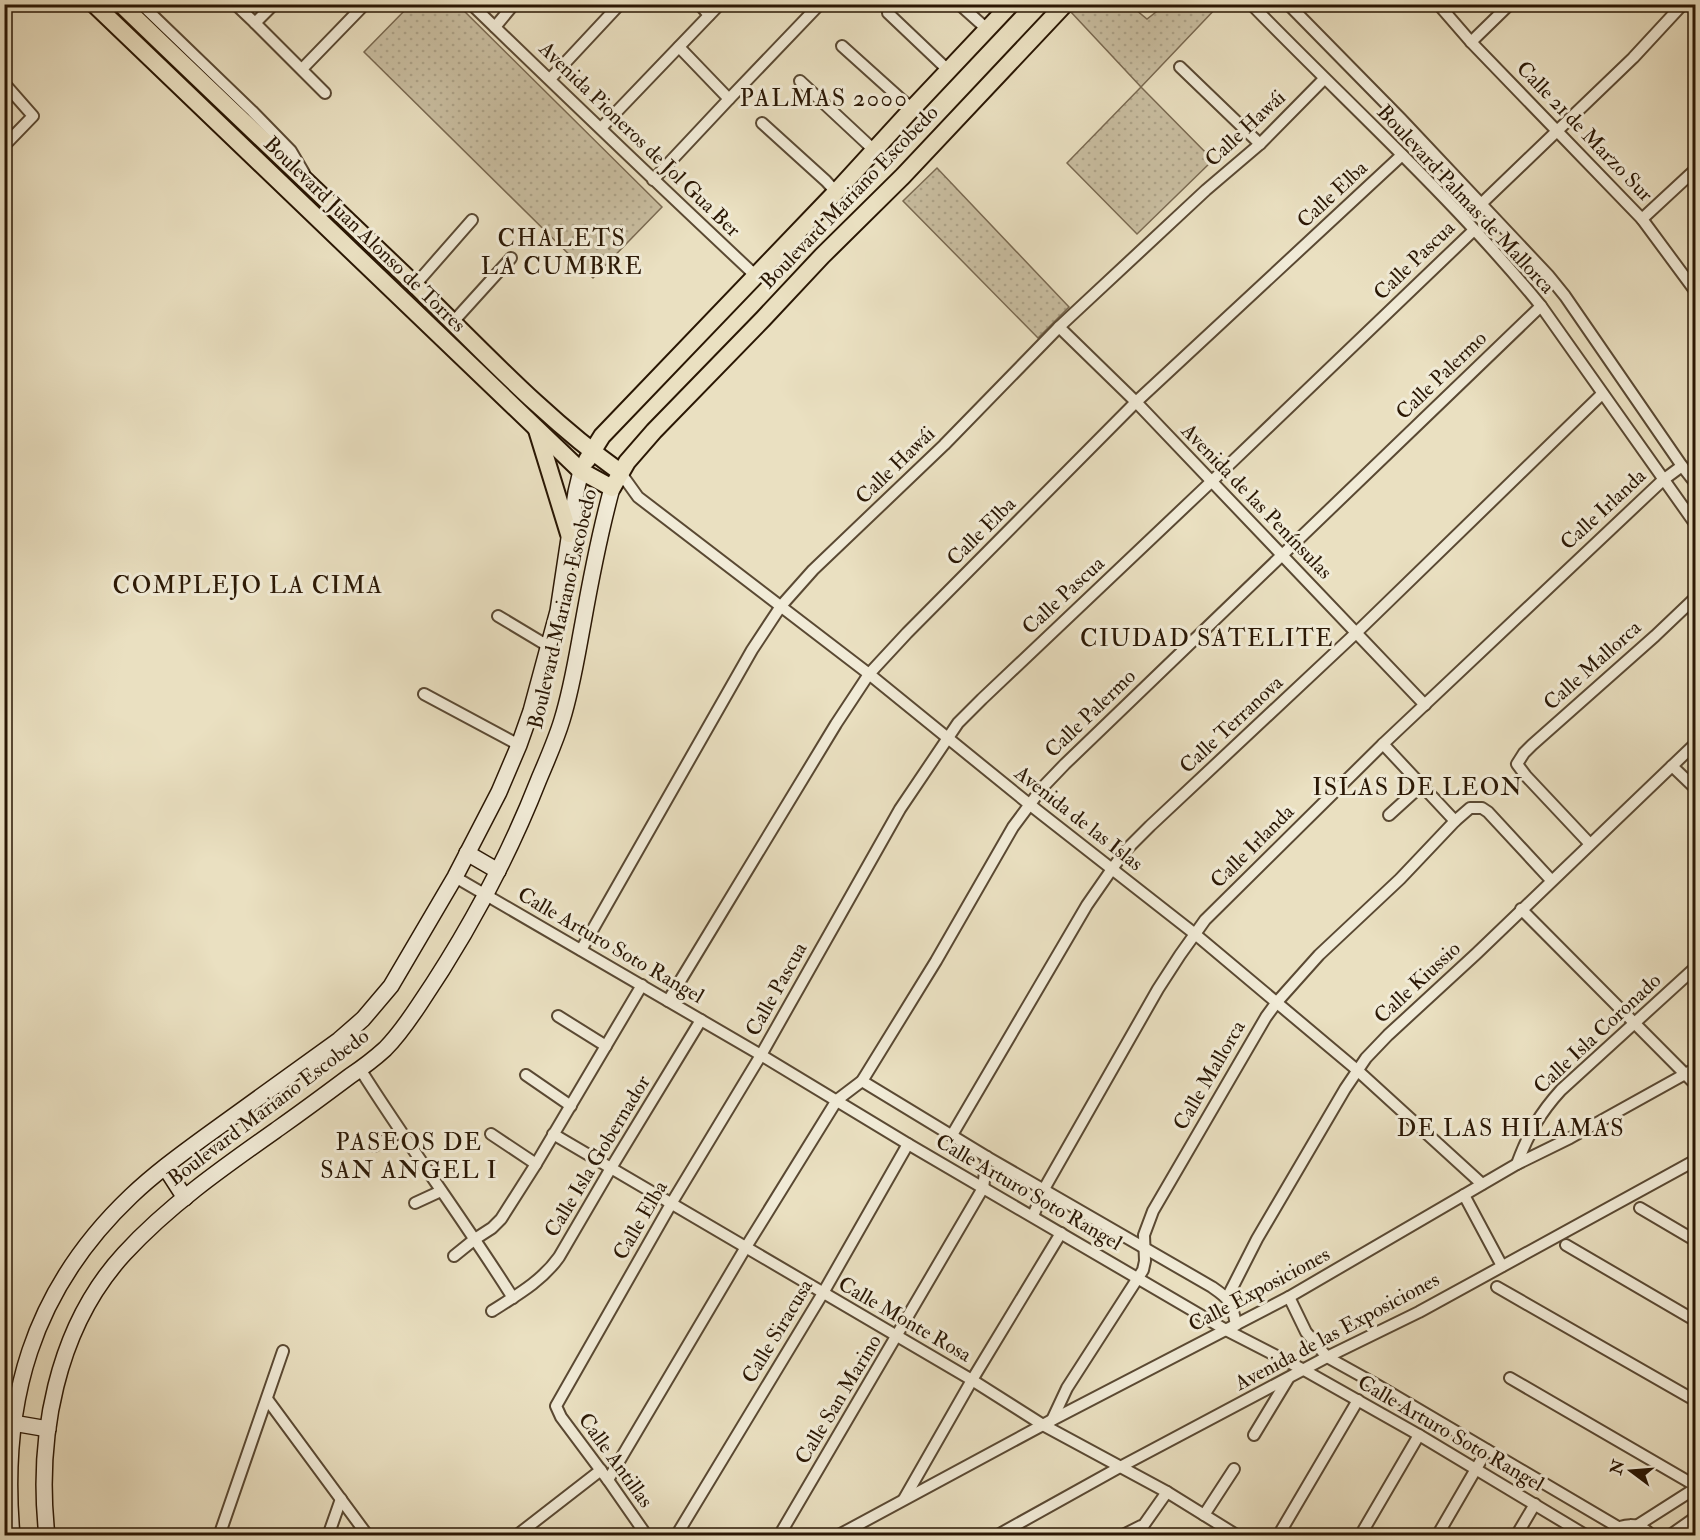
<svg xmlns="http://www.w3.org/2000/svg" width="1700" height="1540" viewBox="0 0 1700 1540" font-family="'IM FELL Double Pica',serif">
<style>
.green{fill:url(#green-dots);stroke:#7a6a52;stroke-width:1.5}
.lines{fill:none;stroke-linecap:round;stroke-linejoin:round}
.street-casing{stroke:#5a4933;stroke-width:14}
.secondary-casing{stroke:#2a1704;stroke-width:18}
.primary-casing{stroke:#2a1704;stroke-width:20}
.street{stroke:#f1ebd7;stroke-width:10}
.secondary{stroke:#f1ebd7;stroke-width:15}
.primary{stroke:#eae0c1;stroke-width:16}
.labels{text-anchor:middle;stroke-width:6;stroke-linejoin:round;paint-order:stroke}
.street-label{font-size:21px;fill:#2a1704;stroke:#f1ebd7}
.quarter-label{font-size:24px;letter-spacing:1.5px;fill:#2a1704;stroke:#f1ebd7}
</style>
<defs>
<pattern id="green-dots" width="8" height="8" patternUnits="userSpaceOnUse" patternTransform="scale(1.5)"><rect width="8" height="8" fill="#c9bea1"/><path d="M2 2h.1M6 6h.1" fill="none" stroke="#ada389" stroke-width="1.8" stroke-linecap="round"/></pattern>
</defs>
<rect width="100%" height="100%" fill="#eae0c1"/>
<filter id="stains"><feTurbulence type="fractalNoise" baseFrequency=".00333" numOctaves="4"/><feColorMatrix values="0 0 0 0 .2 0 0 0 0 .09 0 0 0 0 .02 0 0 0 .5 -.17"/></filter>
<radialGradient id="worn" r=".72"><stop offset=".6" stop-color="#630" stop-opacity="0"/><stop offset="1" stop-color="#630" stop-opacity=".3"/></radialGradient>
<g class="green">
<path d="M 410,5 L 458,5 L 662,207 L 593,278 L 364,52 Z"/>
<path d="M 1076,5 L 1130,5 L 1147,19 L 1165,5 L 1219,5 L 1141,87 L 1213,160 L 1137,234 L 1067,163 L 1141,87 L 1070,11 Z"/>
<path d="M 937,168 L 1069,307 L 1038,338 L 903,201 Z"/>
</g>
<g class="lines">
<g class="street-casing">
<g id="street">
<path d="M 141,4 L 252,111 L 291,151 L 304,173"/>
<path d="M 235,4 L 255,23 L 325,93"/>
<path d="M 471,4 C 566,96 660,186 756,276"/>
<path d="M 699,4 L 709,15"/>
<path d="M 959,4 L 988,30"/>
<path d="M 1251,4 C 1348,104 1453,198 1541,306 L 1696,525"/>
<path d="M 1288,4 L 1401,119 L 1548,275 L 1565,296 L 1682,466 L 1696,484"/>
<path d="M 1438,4 L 1471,42 L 1642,219 L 1696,292"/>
<path d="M 1691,4 L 1696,9"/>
<path d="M 888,13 L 949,71"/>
<path d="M 255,23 L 274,4"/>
<path d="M 495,27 L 514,4"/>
<path d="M 1471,42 L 1510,4"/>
<path d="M 842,46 L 912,109"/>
<path d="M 679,47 L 729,99"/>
<path d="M 1180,67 L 1260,144"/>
<path d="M 302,69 L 365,4"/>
<path d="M 550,79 L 620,4"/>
<path d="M 800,81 L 875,151"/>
<path d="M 4,83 L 33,116 L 4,146"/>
<path d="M 762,123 L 826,181 L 836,192"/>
<path d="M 601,128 L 720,4"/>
<path d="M 653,180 L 729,99 L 820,4"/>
<path d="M 1481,204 L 1633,58 L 1683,4"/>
<path d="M 1642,219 L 1696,169"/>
<path d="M 415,285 L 472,220"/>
<path d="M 453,322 L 511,258"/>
<path d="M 1059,327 L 1136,402 L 1425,705"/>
<path d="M 620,472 L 638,497 L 869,674 L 1029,804 L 1195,934 L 1357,1070 L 1482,1184"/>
<path d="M 498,616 L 548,646"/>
<path d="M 424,694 L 519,745"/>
<path d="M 1383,744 L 1455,821"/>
<path d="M 1672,766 L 1696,789"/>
<path d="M 1389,815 L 1422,785"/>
<path d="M 1590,844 L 1526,776 L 1517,764 L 1524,753 L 1532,745 L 1655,636 L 1696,597"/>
<path d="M 455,877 L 761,1055 L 908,1144 L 1226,1330 L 1304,1370 L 1419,1435 L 1587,1536"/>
<path d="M 1521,909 L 1696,1085"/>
<path d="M 581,950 L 752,650 L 781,606 L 813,570 L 944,445 L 1059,327 L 1206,190 L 1260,144 L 1324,79"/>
<path d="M 668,1001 L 836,724 L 869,674 L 907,633 L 1136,402 L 1402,155"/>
<path d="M 558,1016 L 606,1046"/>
<path d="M 360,1069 C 409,1147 464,1220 513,1298"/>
<path d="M 526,1075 L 571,1106"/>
<path d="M 862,1081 L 987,1157 L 1212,1287 C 1231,1300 1232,1302 1236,1325"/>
<path d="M 491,1134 L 536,1164"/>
<path d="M 553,1134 L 972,1380 L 1043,1425 L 1167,1492 L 1238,1536"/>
<path d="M 952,1135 L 1087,905 L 1112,869 L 1125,851 L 1150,826 L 1356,633 L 1602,394"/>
<path d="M 374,1146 L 400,1132"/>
<path d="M 1517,1164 C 1528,1134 1540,1113 1561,1090 L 1696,967"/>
<path d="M 1464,1195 L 1502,1266"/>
<path d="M 415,1203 L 441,1191"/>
<path d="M 1640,1208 L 1696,1241"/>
<path d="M 1033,1216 L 1044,1189 L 1158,989 L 1180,955 L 1205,920 L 1383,744 L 1663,480 L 1682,466"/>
<path d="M 1566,1245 L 1696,1321"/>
<path d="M 454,1256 L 475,1239 L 492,1228 L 501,1219 L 536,1164 L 642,985"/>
<path d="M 1497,1287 L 1696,1401"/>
<path d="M 1289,1297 L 1306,1332 L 1327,1357 L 1372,1382 L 1618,1527"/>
<path d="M 1227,1298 L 1257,1239 L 1345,1089 L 1366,1058 L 1388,1035 L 1476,954 L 1696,743"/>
<path d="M 492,1311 C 517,1295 542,1281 559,1257 L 611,1168 L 701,1020"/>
<path d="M 1510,1378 L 1696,1486"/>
<path d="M 267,1399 L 368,1536"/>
<path d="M 1052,1420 L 1067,1388 L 1143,1270 L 1145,1261 L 1144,1235 L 1153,1211 L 1266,1017 L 1277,1002 L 1319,955 L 1400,879 L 1455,821 L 1470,808 L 1482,808 L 1488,812 L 1551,880"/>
<path d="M 1254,1435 L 1288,1379"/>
<path d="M 608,1480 L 746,1247 L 837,1100 L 862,1081 L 867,1073 L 936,961 L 1013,827 L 1042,788 L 1065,764 L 1541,306"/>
<path d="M 904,1499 L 972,1380 L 1061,1233"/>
<path d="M 1204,1515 L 1234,1469"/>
<path d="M 1638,1525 L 1696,1488"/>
<path d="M 219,1536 L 283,1351"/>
<path d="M 328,1536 L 341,1499"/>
<path d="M 516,1536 L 601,1470"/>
<path d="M 647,1536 L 608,1480 L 561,1417 L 556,1406 L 671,1204 L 761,1055 L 900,809 L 958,723 L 982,699 L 1211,482 L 1474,230"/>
<path d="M 676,1536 L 823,1293 L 908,1144"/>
<path d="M 779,1536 L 983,1188 L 987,1157"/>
<path d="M 837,1536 L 1052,1420 L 1289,1297 L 1517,1164 L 1570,1138 L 1696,1068"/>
<path d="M 996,1536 L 1120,1467 L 1327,1357 L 1419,1312 L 1696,1160"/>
<path d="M 1121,1536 L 1141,1526"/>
<path d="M 1136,1536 L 1167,1492"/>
<path d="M 1278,1536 L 1358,1400"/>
<path d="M 1360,1536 L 1419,1435"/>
<path d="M 1437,1536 L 1487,1450"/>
<path d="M 1516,1536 L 1535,1504"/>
<path d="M 1607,1536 C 1621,1522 1639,1521 1652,1536"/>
<path d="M 1669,1536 L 1696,1517"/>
</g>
</g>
<g class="secondary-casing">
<g id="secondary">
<path d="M 467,853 L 498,871"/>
<path d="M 165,1167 L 185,1198"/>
<path d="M 13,1423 L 48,1429"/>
<path d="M 12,1536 C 0,1402 32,1290 131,1196 C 154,1174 180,1155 206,1136 C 250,1104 294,1072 339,1040 L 363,1019 L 391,986 L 455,877 L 499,792 L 519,745 L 531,711 L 558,611 L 576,492 L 581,471"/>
<path d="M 47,1536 C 36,1438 56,1328 124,1254 C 169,1205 225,1166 279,1128 C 303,1111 326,1094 350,1076 C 362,1068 374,1059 385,1049 C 398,1036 409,1020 419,1005 C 467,934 508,858 539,779 C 547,760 556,740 562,720 C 572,688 577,655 583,623 C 591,578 600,532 612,488"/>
</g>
</g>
<g class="primary-casing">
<g id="primary">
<path d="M 94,4 L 581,471 L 612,488 L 627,462 L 654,431 L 763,319 L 822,256 L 903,176 L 1065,4"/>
<path d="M 121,4 C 218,98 316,190 413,283 C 480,348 544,418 620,472"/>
<path d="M 537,430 L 569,534"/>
<path d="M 587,460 L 602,436 L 836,192 L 912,109 L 1011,4"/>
</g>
</g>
<use href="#street" class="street"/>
<use href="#secondary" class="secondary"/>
<use href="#primary" class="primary"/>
</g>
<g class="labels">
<g class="street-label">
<text transform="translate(1245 128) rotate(-43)" y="7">Calle Hawái</text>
<text transform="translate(1585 131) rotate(46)" y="7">Calle 21 de Marzo Sur</text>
<text transform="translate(640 139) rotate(44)" y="7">Avenida Pioneros de Jol Gua Ber</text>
<text transform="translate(1332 194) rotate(-43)" y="7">Calle Elba</text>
<text transform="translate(849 197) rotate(-46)" y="7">Boulevard Mariano Escobedo</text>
<text transform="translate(1466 199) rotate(47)" y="7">Boulevard Palmas de Mallorca</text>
<text transform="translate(365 234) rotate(44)" y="7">Boulevard Juan Alonso de Torres</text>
<text transform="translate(1414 260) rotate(-44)" y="7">Calle Pascua</text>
<text transform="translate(1441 375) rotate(-44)" y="7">Calle Palermo</text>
<text transform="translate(895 465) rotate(-44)" y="7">Calle Hawái</text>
<text transform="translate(1257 501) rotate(46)" y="7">Avenida de las Penínsulas</text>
<text transform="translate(1603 509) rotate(-43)" y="7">Calle Irlanda</text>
<text transform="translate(981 531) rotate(-45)" y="7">Calle Elba</text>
<text transform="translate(1063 595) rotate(-43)" y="7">Calle Pascua</text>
<text transform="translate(562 609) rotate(-77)" y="7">Boulevard Mariano Escobedo</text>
<text transform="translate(1592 665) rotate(-42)" y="7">Calle Mallorca</text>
<text transform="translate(1090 713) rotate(-44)" y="7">Calle Palermo</text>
<text transform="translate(1231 724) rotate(-43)" y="7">Calle Terranova</text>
<text transform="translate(1079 818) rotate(38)" y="7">Avenida de las Islas</text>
<text transform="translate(1252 846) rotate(-45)" y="7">Calle Irlanda</text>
<text transform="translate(611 945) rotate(30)" y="7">Calle Arturo Soto Rangel</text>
<text transform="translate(1417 982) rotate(-43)" y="7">Calle Kiussio</text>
<text transform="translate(776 989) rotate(-61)" y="7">Calle Pascua</text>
<text transform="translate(1597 1033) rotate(-43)" y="7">Calle Isla Coronado</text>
<text transform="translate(1209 1075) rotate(-60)" y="7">Calle Mallorca</text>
<text transform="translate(268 1107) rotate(-37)" y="7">Boulevard Mariano Escobedo</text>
<text transform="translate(597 1156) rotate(-59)" y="7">Calle Isla Gobernador</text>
<text transform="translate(1029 1192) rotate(30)" y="7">Calle Arturo Soto Rangel</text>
<text transform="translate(640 1220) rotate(-60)" y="7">Calle Elba</text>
<text transform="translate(1259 1289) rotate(-28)" y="7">Calle Exposiciones</text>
<text transform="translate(905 1319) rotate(30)" y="7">Calle Monte Rosa</text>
<text transform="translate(777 1331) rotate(-59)" y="7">Calle Siracusa</text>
<text transform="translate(1337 1331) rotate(-28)" y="7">Avenida de las Exposiciones</text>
<text transform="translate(838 1399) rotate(-59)" y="7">Calle San Marino</text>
<text transform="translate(1451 1433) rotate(30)" y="7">Calle Arturo Soto Rangel</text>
<text transform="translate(616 1460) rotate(54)" y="7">Calle Antillas</text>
</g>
<g class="quarter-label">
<text x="824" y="106">PALMAS 2000</text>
<text x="562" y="246">CHALETS<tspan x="562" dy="28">LA CUMBRE</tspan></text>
<text x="248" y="593">COMPLEJO LA CIMA</text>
<text x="1207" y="646">CIUDAD SATELITE</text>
<text x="1418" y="795">ISLAS DE LEON</text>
<text x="1511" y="1136">DE LAS HILAMAS</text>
<text x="409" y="1150">PASEOS DE<tspan x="409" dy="28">SAN ANGEL I</tspan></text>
</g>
</g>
<rect width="1700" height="1540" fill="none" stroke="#eae0c1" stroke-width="24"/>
<rect x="6" y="6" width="1688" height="1528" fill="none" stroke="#2a1704" stroke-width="3"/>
<rect x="12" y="12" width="1676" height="1516" fill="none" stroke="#2a1704" stroke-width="1.5"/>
<g transform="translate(1631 1471) rotate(286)" stroke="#f1ebd7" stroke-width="4.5" paint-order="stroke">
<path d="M0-4.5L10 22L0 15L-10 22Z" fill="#2a1704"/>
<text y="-9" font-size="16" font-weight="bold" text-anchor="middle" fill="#2a1704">N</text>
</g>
<rect width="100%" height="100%" filter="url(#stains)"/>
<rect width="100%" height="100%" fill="url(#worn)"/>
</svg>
